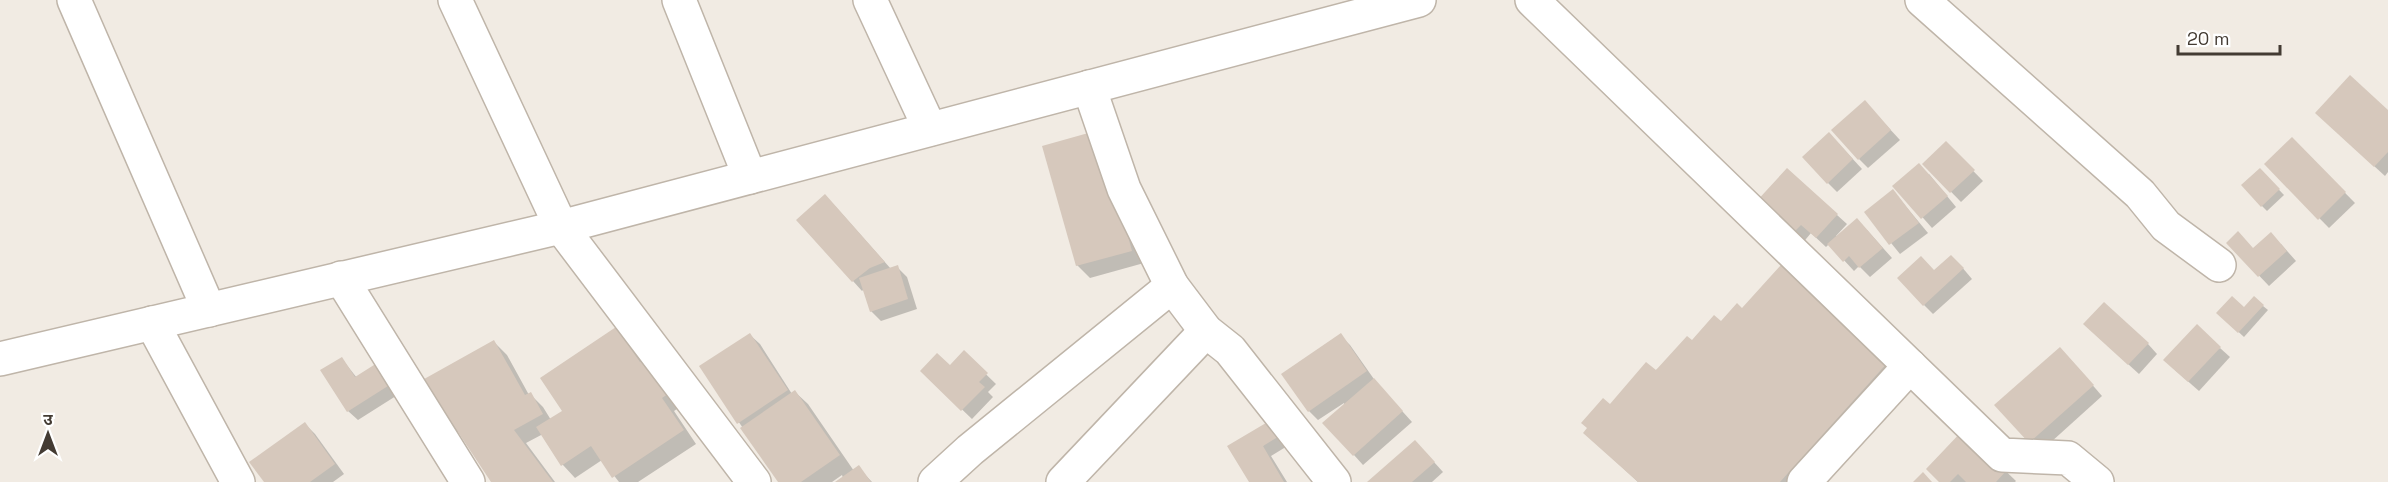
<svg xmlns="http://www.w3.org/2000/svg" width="2388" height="482" viewBox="0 0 2388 482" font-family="'Space Grotesk','Noto Sans Devanagari',sans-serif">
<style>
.shadow{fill:#0003}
.building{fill:#d6c8bc}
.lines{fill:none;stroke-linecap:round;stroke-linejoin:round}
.street-casing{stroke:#bfb5a9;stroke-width:36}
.street{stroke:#fff;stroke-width:33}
</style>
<rect width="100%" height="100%" fill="#f1ebe3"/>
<g class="shadow">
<path d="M 1874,112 L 1900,140 L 1868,168 L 1859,159 Z"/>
<path d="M 2388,112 L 2388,172 L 2385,176 L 2327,123 Z"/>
<path d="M 1098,132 L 1144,263 L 1090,278 L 1077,265 Z"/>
<path d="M 2292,139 L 2355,203 L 2329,228 L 2266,164 Z"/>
<path d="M 1946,143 L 1983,181 L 1961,202 L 1924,164 Z"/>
<path d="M 1839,144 L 1862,169 L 1837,192 L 1828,183 Z"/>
<path d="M 2260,170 L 2284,195 L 2267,211 L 2262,206 Z"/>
<path d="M 1929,174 L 1956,207 L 1932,228 L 1895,186 Z"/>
<path d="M 1893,191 L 1928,233 L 1900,254 L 1866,212 Z"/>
<path d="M 835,206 L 891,269 L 897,267 L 907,277 L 917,309 L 881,321 L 871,311 L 864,289 L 862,291 L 853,281 Z"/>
<path d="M 1766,213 L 1837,215 L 1847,224 L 1836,236 L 1838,237 L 1867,230 L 1892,258 L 1870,277 L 1859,266 L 1854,271 L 1829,244 L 1826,247 L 1811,233 L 1801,245 Z"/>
<path d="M 2228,243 L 2254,250 L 2281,244 L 2296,261 L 2269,286 Z"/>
<path d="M 1961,266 L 1972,279 L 1933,314 L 1924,305 L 1934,272 Z"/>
<path d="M 1781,267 L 1903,376 L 1808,482 L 1638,482 L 1585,433 L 1610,406 L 1692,342 L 1742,310 Z"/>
<path d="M 2263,306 L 2268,310 L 2244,337 L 2218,313 Z"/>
<path d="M 616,329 L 629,342 L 642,362 L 686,403 L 674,411 L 696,444 L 638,482 L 619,482 L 602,460 L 575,478 L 563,465 L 543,434 L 526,443 L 555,482 L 493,482 L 459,431 L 452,435 L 440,422 L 494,342 L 507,355 L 529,395 L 530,394 L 543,407 L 551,420 L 564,411 Z"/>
<path d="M 2095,334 L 2148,344 L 2157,354 L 2139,374 Z"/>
<path d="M 750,335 L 760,344 L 792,394 L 795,392 L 808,404 L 854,471 L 858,467 L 872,482 L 837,482 L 843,478 L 842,475 L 832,482 L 780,482 L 701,367 Z"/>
<path d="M 1340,335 L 1350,345 L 1376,382 L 1412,422 L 1363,465 L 1354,455 L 1344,403 L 1318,420 L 1309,411 Z"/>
<path d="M 2220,348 L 2230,357 L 2199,391 L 2175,370 Z"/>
<path d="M 964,353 L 996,384 L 988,392 L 993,397 L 972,419 L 922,371 L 950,367 Z"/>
<path d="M 2069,358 L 2102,396 L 2040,452 L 2030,442 Z"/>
<path d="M 342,359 L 357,378 L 407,389 L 358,420 L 348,411 Z"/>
<path d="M 1271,422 L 1289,445 L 1271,456 L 1287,482 L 1251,482 Z"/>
<path d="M 305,424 L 315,434 L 344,474 L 333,482 L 266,482 Z"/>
<path d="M 1964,431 L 2016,481 L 2015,482 L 1941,482 Z"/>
<path d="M 1424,451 L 1443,472 L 1432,482 L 1369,482 Z"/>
</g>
<g class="building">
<path d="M 2350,75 L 2388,110 L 2388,152 L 2374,167 L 2315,113 Z"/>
<path d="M 1865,100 L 1891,130 L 1858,160 L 1831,130 Z"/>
<path d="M 1099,130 L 1132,251 L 1076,266 L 1042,146 Z"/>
<path d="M 1829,132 L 1853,159 L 1827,184 L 1802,157 Z"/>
<path d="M 2292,137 L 2346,192 L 2318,220 L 2264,164 Z"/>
<path d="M 1946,141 L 1975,170 L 1950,193 L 1922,164 Z"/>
<path d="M 1919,163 L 1948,196 L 1921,219 L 1892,186 Z"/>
<path d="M 1787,168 L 1838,214 L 1816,238 L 1801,225 L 1790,236 L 1754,204 Z"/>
<path d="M 2260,168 L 2280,189 L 2261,207 L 2241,185 Z"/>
<path d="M 1893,189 L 1919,223 L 1889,245 L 1864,212 Z"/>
<path d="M 825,194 L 885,262 L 870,268 L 852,282 L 796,220 Z"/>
<path d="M 1857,218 L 1883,248 L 1859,268 L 1849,256 L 1843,262 L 1827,244 Z"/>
<path d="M 2238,231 L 2253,248 L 2271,232 L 2287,251 L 2258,277 L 2226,243 Z"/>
<path d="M 1951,255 L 1964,268 L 1923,306 L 1897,278 L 1921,256 L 1934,270 Z"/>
<path d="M 898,265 L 908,299 L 870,312 L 859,278 Z"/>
<path d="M 1781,265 L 1889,361 L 1780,482 L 1638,482 L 1583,433 L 1587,428 L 1581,423 L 1603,398 L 1610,404 L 1646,362 L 1656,370 L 1687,336 L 1692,340 L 1714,315 L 1721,321 L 1737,303 L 1742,308 Z"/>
<path d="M 2232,296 L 2244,307 L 2254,296 L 2264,305 L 2238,333 L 2216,313 Z"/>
<path d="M 2104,302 L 2149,343 L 2128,365 L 2083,324 Z"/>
<path d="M 2197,324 L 2221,347 L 2188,382 L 2163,360 Z"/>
<path d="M 616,327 L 640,362 L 651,355 L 674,390 L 662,398 L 684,430 L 612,478 L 591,446 L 561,466 L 536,427 L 562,411 L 540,378 Z"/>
<path d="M 750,333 L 788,390 L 737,424 L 699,366 Z"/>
<path d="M 1341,333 L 1367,371 L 1308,412 L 1281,374 Z"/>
<path d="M 494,340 L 525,395 L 531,392 L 543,414 L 514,430 L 553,482 L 491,482 L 448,417 L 438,423 L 417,383 Z"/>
<path d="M 2060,347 L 2094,385 L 2029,443 L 1994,405 Z"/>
<path d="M 964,350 L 988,373 L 979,382 L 985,387 L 961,411 L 920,371 L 937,353 L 950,365 Z"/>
<path d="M 342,357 L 355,377 L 385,358 L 399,379 L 347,412 L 320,370 Z"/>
<path d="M 1374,378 L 1403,411 L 1353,456 L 1322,423 Z"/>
<path d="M 795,390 L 840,455 L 801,482 L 778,482 L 740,428 Z"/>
<path d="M 1271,420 L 1281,435 L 1263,446 L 1284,482 L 1249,482 L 1227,446 Z"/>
<path d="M 305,422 L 335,464 L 310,482 L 264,482 L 249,462 Z"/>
<path d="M 1964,429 L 2007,470 L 1996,482 L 1966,482 L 1958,474 L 1950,482 L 1939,482 L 1926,469 Z"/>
<path d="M 1415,440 L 1435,462 L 1412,482 L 1367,482 Z"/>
<path d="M 859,465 L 871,482 L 835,482 Z"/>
<path d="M 1923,472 L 1932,482 L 1913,482 Z"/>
</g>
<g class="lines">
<g class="street-casing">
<g id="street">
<path d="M 74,0 L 209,310"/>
<path d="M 455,0 L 561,227 L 754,482"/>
<path d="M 679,0 L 750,177"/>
<path d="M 870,0 L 930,129"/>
<path d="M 1532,0 L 2002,455 L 2068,458 L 2097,482"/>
<path d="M 1922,0 L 2140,194 L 2166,226 L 2219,265"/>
<path d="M 1089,87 L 1124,189 L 1172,286 L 1206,331 L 1230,350 L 1334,482"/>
<path d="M 341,278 L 468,482"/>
<path d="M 152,323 L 238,482"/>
<path d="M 0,359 L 561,227 L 1419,0"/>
<path d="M 935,482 L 970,450 L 1172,286"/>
<path d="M 1063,482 L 1206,331"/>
<path d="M 1804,482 L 1910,366"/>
</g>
</g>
<use href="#street" class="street"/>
</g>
<g transform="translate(48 434)" stroke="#ffffff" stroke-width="4.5" paint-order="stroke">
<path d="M0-4.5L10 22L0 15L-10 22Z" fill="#433b33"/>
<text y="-9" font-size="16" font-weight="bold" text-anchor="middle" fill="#433b33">उ</text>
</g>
<path d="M2178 45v9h102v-9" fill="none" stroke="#433b33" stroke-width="3"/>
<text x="2187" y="45" font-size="18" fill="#433b33" stroke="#ffffff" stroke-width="4.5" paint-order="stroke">20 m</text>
</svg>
